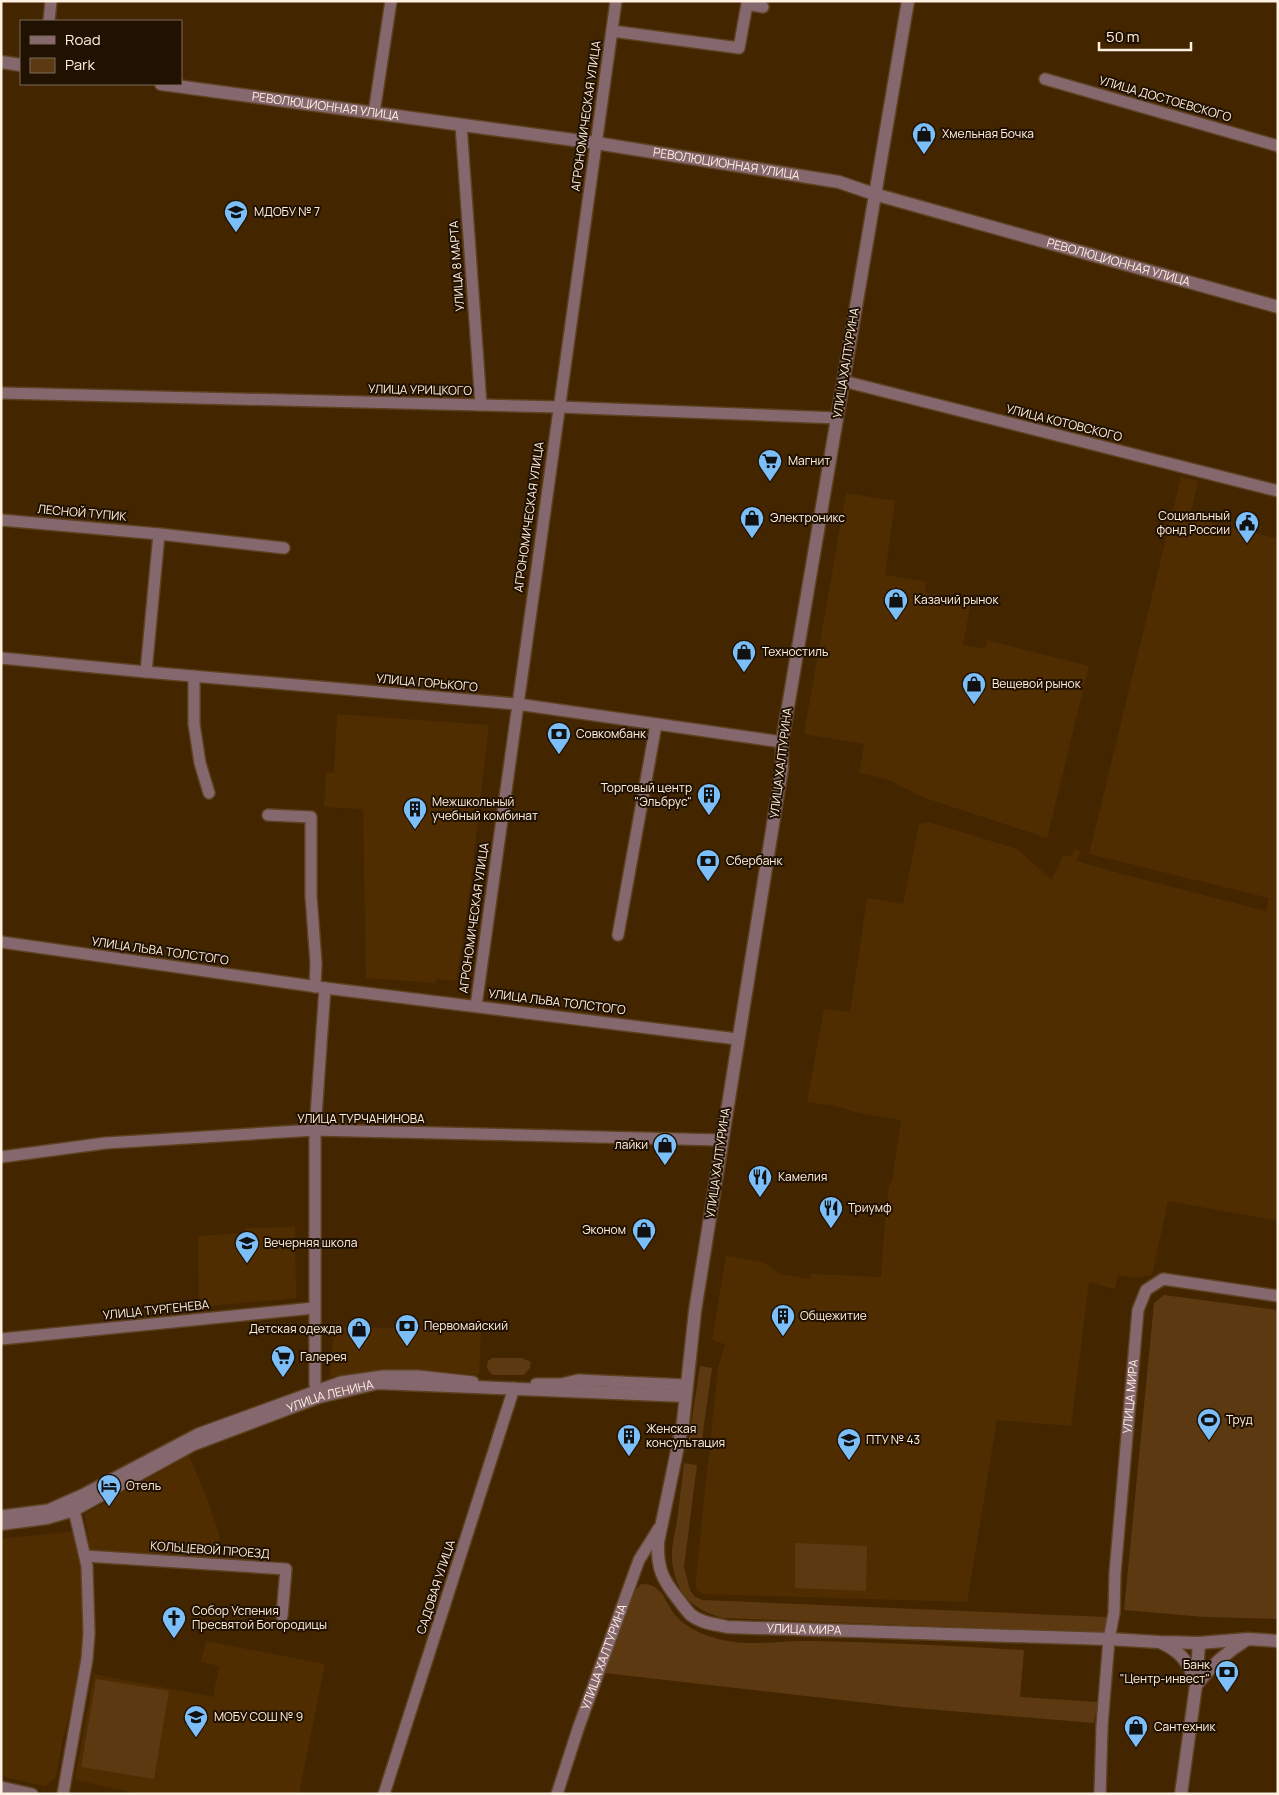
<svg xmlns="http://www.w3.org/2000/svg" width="1279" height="1795" viewBox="0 0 1279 1795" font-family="Manrope,sans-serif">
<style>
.built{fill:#502d01}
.green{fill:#5c3911}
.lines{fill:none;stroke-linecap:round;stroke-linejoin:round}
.minor-casing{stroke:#5d4120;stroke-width:14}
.tertiary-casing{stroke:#5d4120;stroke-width:15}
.minor{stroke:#85686e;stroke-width:11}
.tertiary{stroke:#85686e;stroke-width:12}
.labels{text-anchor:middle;stroke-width:4;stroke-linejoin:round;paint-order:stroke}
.street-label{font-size:12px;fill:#fff0e1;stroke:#211101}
.poi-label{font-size:12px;fill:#fff0e1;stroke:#211101;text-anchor:start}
</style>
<rect width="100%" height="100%" fill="#432500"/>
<g class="built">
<path d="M 1181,477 L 1198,481 L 1190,517 L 1278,539 L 1278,1221 L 1168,1201 L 1152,1275 L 1136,1278 L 1118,1275 L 1115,1289 L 1089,1282 L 1071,1426 L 997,1420 L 967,1602 L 702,1594 L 696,1588 L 696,1577 L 718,1367 L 725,1344 L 716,1342 L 712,1339 L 726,1256 L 763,1262 L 780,1274 L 810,1279 L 811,1274 L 881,1277 L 884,1233 L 889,1186 L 892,1181 L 901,1120 L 855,1112 L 836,1106 L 807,1102 L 824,1009 L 850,1012 L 867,899 L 869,898 L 903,904 L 919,824 L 929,822 L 1017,849 L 1052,880 L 1063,855 L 1072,857 L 1074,849 L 1080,851 L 1077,861 L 1122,874 L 1266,911 L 1269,898 L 1089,854 Z"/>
<path d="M 846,493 L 895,501 L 885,575 L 926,582 L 925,593 L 971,602 L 963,645 L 985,649 L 987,640 L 1089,666 L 1047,838 L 925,798 L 887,779 L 859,773 L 864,744 L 804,734 Z"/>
<path d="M 337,714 L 489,725 L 470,888 L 456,981 L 437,979 L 436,983 L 366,978 L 363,809 L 324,807 L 326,773 L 334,773 Z"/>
<path d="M 295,1227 L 296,1298 L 199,1307 L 198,1236 L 244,1233 L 245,1228 Z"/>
<path d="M 334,1327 L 481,1330 L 479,1375 L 439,1371 L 385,1369 L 330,1377 Z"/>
<path d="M 189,1455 L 209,1503 L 219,1534 L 221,1557 L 90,1550 L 85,1514 Z"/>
<path d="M 77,1531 L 83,1557 L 84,1658 L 63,1738 L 56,1777 L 45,1786 L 1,1776 L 1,1539 Z"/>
<path d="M 206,1641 L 325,1664 L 299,1794 L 139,1794 L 75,1780 L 94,1674 L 213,1697 L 219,1666 L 201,1662 Z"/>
</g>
<g class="green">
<path d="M 1164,1295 L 1278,1310 L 1278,1619 L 1204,1617 L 1124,1610 L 1154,1303 Z"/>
<path d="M 492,1358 L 522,1358 L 531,1362 L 530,1368 L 524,1375 L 493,1375 C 487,1371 486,1367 488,1361 Z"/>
<path d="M 700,1366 L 712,1368 L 701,1446 L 688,1445 Z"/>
<path d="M 684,1463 L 697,1465 L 684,1567 L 690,1590 L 694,1596 L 702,1600 L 1107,1617 L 1106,1633 L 723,1618 C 691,1609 675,1593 672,1559 C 671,1547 675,1533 677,1521 C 679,1502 682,1483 684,1463 Z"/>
<path d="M 795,1543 L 867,1546 L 866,1591 L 795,1588 Z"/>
<path d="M 641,1584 C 664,1583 664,1603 677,1617 C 689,1630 710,1638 728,1641 C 755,1646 784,1640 811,1641 C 882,1642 953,1646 1024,1650 L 1020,1697 L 1098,1702 L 1094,1723 L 903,1707 L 604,1673 L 633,1593 Z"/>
<path d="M 96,1679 L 169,1691 L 154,1779 L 81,1767 Z"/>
</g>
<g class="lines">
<g class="minor-casing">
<g id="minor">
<path d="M 49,21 L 51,1"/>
<path d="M 612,31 L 739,48 L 747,4 L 763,7"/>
<path d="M 1045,79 L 1278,146"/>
<path d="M 374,113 L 391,1"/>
<path d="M 461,125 L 481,405"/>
<path d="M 843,381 L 1278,491"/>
<path d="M 1,393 L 559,407 L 837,418"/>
<path d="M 1,520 L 159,534 L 284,548"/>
<path d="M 1,658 L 146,672 L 517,704 L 782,742"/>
<path d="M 146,672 L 159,534"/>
<path d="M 194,676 L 194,724 L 200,763 L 209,793"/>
<path d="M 268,815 L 311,817 L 311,896 L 316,963 L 315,987"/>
<path d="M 618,935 L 656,725"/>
<path d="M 1,942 L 325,988 L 737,1039"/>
<path d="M 476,1006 L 616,1"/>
<path d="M 1,1157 L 106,1143 L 315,1130 L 721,1140"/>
<path d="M 1,1339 L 314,1308"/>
<path d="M 536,1384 L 561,1384 L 578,1380 L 686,1385"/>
<path d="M 319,1395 L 315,1384 L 315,1130 L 325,988"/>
<path d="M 1,1516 L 48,1510 L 82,1495 L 198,1434 L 341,1382 L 383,1376 L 418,1376 L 473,1382"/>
<path d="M 85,1556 L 286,1569 L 282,1616"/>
<path d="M 1,1787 L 32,1794"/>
<path d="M 63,1794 L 87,1659 L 89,1633 L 87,1566 L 74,1510"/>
<path d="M 384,1794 L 514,1388"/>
<path id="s1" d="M 557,1794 L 578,1729 L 639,1560 L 659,1528"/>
<path id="s2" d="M 1100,1794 L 1102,1726 L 1109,1639 L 1114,1613 L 1115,1573 L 1138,1310 L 1146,1290 L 1163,1279 L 1278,1296"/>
</g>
</g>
<g class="tertiary-casing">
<g id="tertiary">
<path id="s3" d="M 908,1 L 782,742 L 782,768 L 695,1311 L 683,1422 L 658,1542 C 657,1568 662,1579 678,1599 C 682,1604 686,1610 690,1614 C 700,1623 715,1624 727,1627 L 1109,1639 L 1159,1642 L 1199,1643 L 1248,1639 L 1278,1641"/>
<path d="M 1,62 L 21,65"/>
<path id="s4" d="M 161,84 L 596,143 L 839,182 L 874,194 L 1278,307"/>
<path id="s5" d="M 1,1524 L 47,1518 L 74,1510 L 192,1445 L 319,1397 L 378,1383 L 685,1396"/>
<path d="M 1162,1643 C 1179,1651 1188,1661 1194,1678"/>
<path d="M 1196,1685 C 1211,1666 1225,1653 1246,1640"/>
<path d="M 1181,1794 L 1196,1685 L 1199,1643"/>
</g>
</g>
<use href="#minor" class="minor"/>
<use href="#tertiary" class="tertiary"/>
</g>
<defs>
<g id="shop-pin" transform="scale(1.25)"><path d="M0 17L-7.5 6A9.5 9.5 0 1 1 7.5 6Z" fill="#7bbef8" stroke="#211101"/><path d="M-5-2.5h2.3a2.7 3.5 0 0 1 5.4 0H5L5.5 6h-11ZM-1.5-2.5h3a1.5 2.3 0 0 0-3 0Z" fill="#111"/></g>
<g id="school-pin" transform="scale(1.25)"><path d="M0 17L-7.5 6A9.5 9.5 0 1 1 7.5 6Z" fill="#7bbef8" stroke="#211101"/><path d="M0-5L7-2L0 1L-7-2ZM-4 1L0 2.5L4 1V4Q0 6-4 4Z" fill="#111"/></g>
<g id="supermarket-pin" transform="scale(1.25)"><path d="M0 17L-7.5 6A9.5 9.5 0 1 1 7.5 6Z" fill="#7bbef8" stroke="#211101"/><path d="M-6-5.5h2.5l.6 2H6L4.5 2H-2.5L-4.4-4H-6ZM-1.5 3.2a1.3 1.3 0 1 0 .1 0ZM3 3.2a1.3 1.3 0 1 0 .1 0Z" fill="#111"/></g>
<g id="civic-pin" transform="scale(1.25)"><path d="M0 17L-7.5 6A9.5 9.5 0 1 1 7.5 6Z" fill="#7bbef8" stroke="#211101"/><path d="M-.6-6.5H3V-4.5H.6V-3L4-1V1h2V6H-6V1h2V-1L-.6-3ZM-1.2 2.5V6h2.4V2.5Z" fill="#111"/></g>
<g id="bank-pin" transform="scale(1.25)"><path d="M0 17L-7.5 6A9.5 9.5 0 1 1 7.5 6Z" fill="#7bbef8" stroke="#211101"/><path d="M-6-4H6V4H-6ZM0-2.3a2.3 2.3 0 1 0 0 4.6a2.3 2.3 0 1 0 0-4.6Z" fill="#111"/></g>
<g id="building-pin" transform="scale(1.25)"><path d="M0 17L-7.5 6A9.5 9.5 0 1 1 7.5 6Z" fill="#7bbef8" stroke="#211101"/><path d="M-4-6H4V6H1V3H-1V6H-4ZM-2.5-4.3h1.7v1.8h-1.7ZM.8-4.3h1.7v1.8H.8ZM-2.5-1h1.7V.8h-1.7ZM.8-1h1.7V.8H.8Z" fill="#111"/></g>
<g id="restaurant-pin" transform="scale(1.25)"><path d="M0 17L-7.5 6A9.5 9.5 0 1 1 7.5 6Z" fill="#7bbef8" stroke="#211101"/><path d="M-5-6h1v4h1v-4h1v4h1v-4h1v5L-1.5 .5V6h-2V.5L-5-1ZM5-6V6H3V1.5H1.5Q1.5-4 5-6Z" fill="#111"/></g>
<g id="stadium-pin" transform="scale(1.25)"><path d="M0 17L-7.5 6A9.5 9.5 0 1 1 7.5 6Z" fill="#7bbef8" stroke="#211101"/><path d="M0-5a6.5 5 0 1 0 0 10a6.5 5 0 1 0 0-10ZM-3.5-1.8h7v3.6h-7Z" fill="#111"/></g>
<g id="university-pin" transform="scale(1.25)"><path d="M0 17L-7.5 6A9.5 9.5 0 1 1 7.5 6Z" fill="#7bbef8" stroke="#211101"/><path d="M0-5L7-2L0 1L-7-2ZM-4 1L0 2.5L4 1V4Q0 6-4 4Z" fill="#111"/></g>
<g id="hotel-pin" transform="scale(1.25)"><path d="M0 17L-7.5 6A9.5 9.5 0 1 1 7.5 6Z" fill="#7bbef8" stroke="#211101"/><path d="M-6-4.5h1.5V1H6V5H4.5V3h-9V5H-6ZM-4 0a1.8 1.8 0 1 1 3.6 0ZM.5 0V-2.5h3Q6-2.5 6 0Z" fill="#111"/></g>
<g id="church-pin" transform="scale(1.25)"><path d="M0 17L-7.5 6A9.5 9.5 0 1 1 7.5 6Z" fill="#7bbef8" stroke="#211101"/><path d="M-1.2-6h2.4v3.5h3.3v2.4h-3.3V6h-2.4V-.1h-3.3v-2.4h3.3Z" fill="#111"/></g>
</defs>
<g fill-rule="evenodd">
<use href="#shop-pin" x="924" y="134"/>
<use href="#school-pin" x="236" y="212"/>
<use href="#supermarket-pin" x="770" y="461"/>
<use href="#shop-pin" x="752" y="518"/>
<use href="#civic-pin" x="1247" y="523"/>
<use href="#shop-pin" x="896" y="600"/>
<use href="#shop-pin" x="744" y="652"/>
<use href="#shop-pin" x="974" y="684"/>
<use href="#bank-pin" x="559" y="734"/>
<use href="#building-pin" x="709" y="795"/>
<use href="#building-pin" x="415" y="809"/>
<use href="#bank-pin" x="708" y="861"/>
<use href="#shop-pin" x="665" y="1145"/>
<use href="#restaurant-pin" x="760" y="1177"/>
<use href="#restaurant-pin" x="831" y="1208"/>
<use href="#shop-pin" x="644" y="1230"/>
<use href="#school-pin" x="247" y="1243"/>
<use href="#building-pin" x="783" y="1316"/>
<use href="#bank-pin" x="407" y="1326"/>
<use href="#shop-pin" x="359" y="1329"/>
<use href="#supermarket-pin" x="283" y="1357"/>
<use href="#stadium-pin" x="1209" y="1420"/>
<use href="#building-pin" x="629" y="1436"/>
<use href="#university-pin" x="849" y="1440"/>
<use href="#hotel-pin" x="109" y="1486"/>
<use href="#church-pin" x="174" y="1618"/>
<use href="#bank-pin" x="1227" y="1672"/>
<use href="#school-pin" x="196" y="1717"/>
<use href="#shop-pin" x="1136" y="1727"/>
</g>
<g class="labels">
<g class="street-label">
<text transform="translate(1165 99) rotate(16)" y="4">УЛИЦА ДОСТОЕВСКОГО</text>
<text dy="4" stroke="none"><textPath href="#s4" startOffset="166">РЕВОЛЮЦИОННАЯ УЛИЦА</textPath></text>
<text transform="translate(586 116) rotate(-82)" y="4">АГРОНОМИЧЕСКАЯ УЛИЦА</text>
<text dy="4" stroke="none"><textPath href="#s4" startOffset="571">РЕВОЛЮЦИОННАЯ УЛИЦА</textPath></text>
<text dy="4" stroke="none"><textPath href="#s4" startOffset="976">РЕВОЛЮЦИОННАЯ УЛИЦА</textPath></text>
<text transform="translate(457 266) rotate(-94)" y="4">УЛИЦА 8 МАРТА</text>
<text transform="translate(846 363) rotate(-81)" y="4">УЛИЦА ХАЛТУРИНА</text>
<text transform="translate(420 390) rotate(1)" y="4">УЛИЦА УРИЦКОГО</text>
<text transform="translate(1064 423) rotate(14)" y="4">УЛИЦА КОТОВСКОГО</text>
<text transform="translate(82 513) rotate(5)" y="4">ЛЕСНОЙ ТУПИК</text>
<text transform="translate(529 517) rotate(-82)" y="4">АГРОНОМИЧЕСКАЯ УЛИЦА</text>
<text transform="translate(427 683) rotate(5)" y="4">УЛИЦА ГОРЬКОГО</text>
<text transform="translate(781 763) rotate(-83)" y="4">УЛИЦА ХАЛТУРИНА</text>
<text transform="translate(474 918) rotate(-82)" y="4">АГРОНОМИЧЕСКАЯ УЛИЦА</text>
<text transform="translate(160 951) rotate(8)" y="4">УЛИЦА ЛЬВА ТОЛСТОГО</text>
<text transform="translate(557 1002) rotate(7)" y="4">УЛИЦА ЛЬВА ТОЛСТОГО</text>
<text x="361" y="1123">УЛИЦА ТУРЧАНИНОВА</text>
<text transform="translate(718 1163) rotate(-82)" y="4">УЛИЦА ХАЛТУРИНА</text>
<text transform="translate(156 1310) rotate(-6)" y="4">УЛИЦА ТУРГЕНЕВА</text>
<text dy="4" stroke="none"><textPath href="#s2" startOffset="399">УЛИЦА МИРА</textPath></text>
<text dy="4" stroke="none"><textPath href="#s5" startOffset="356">УЛИЦА ЛЕНИНА</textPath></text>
<text transform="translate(210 1550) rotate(4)" y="4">КОЛЬЦЕВОЙ ПРОЕЗД</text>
<text transform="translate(436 1587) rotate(-72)" y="4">САДОВАЯ УЛИЦА</text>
<text dy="4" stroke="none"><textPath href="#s3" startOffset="1760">УЛИЦА МИРА</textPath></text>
<text dy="4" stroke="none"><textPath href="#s1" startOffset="145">УЛИЦА ХАЛТУРИНА</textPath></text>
</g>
<g class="poi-label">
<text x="942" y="138">Хмельная Бочка</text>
<text x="254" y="216">МДОБУ № 7</text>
<text x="788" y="465">Магнит</text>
<text x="1230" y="520" text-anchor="end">Социальный<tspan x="1230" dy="14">фонд России</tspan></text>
<text x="770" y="522">Электроникс</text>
<text x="914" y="604">Казачий рынок</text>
<text x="762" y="656">Техностиль</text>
<text x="992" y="688">Вещевой рынок</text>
<text x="576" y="738">Совкомбанк</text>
<text x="692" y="792" text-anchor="end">Торговый центр<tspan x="692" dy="14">"Эльбрус"</tspan></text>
<text x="432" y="806">Межшкольный<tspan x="432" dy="14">учебный комбинат</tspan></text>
<text x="726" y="865">Сбербанк</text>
<text x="648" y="1149" text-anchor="end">лайки</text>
<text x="778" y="1181">Камелия</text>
<text x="848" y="1212">Триумф</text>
<text x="626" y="1234" text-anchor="end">Эконом</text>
<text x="264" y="1247">Вечерняя школа</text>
<text x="800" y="1320">Общежитие</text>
<text x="424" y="1330">Первомайский</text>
<text x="342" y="1333" text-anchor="end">Детская одежда</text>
<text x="300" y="1361">Галерея</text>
<text x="1226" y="1424">Труд</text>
<text x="646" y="1433">Женская<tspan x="646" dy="14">консультация</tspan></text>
<text x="866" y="1444">ПТУ № 43</text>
<text x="126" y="1490">Отель</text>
<text x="192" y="1615">Собор Успения<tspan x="192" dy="14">Пресвятой Богородицы</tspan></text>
<text x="1210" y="1669" text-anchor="end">Банк<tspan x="1210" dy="14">"Центр-инвест"</tspan></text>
<text x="214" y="1721">МОБУ СОШ № 9</text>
<text x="1154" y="1731">Сантехник</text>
</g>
</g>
<rect width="1279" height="1795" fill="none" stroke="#fff0e1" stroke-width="5"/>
<rect x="20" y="20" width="162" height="65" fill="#211101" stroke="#7a6a5b"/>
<rect x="30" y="36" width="25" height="8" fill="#85686e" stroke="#7a6a5b"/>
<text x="65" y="45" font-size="15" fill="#fff0e1">Road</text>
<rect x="30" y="58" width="25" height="15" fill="#5c3911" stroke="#7a6a5b"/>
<text x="65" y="70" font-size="15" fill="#fff0e1">Park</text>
<path d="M1099 42v8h92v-8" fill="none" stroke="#fff0e1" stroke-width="2.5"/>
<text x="1106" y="42" font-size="15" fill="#fff0e1" stroke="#211101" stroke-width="4" paint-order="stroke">50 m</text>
</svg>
